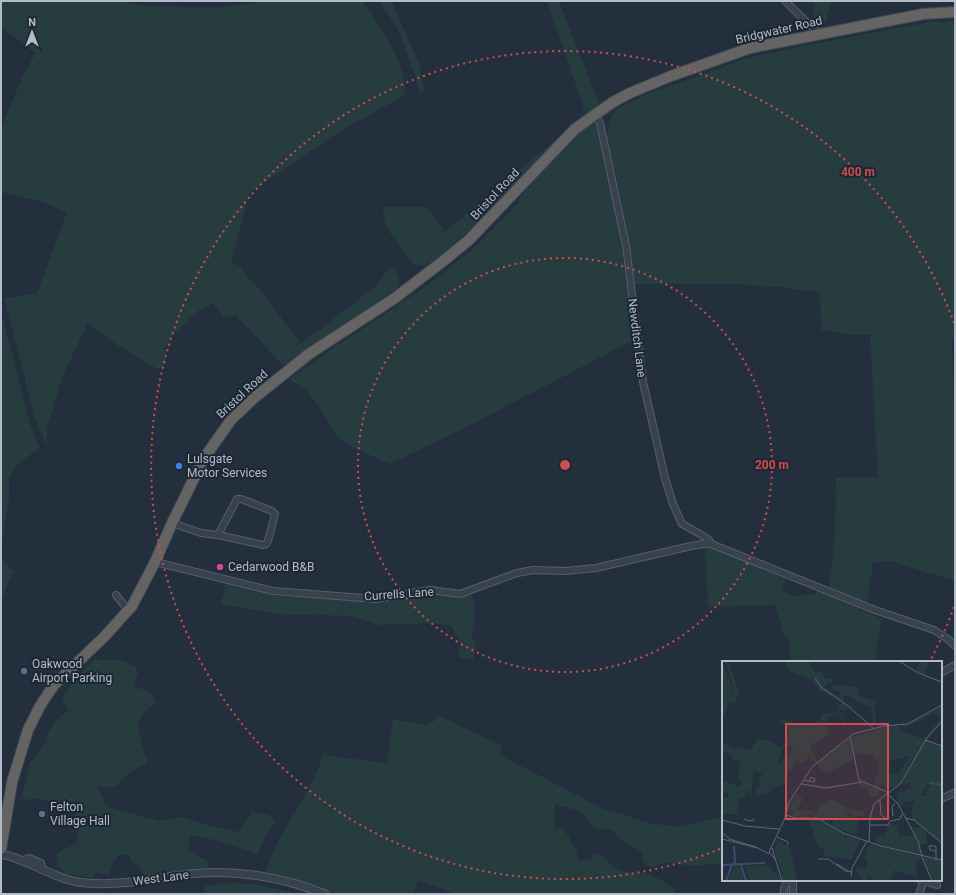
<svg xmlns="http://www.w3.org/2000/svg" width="956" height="895" viewBox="0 0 956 895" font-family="Roboto,sans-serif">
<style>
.green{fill:#263c3f}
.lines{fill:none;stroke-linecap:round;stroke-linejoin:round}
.minor-casing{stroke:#565f6c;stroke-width:8}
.tertiary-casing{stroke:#565f6c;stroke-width:9}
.trunk-casing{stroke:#434c59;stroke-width:12}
.minor{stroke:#38414e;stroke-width:6}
.tertiary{stroke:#38414e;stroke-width:7}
.trunk{stroke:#656462;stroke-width:10}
.ring{fill:none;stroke:#ce4d50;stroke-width:2;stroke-dasharray:2 4}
.shop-dot{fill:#3f7fe0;stroke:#1d2633;stroke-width:1.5}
.hotel-dot{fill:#d1479c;stroke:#1d2633;stroke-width:1.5}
.service-dot{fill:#5c6f8a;stroke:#1d2633;stroke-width:1.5}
.labels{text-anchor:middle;stroke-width:4;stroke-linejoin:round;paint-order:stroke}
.street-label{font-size:12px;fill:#b4bcc9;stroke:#1d2633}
.poi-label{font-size:12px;fill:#b4bcc9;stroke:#1d2633;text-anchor:start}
.inset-river{fill:none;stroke:#394c67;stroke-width:2}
.inset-road{fill:none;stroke:#5e6776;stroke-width:1}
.view{fill:#ce4d50;fill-opacity:0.15;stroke:#ce4d50;stroke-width:2}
.inset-edge{fill:none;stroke:#b4bcc9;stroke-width:2}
.centre{fill:#ce4d50;stroke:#1d2633;stroke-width:2}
.ring-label{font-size:12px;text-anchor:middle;font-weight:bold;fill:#ce4d50;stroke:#1d2633;stroke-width:4;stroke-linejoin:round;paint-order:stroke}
</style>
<rect width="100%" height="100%" fill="#242f3e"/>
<g class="green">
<path d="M 1,1 L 125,1 L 144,6 L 218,8 L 265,1 L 362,1 C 375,16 415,78 403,96 L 339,132 L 249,193 L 231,262 L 240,266 L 249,279 L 261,291 L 301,344 L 377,285 L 389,268 L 394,269 C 399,276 401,281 396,289 L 288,363 L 282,364 L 236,316 L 224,317 L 213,303 L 198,311 L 172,336 L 164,349 L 167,361 L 159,370 L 117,345 L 88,323 L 64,373 L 47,427 L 47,446 L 35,419 L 4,298 L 37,293 L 67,212 L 43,202 L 1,192 L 1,128 L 21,80 L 28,66 L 36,53 L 1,27 Z"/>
<path d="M 379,1 L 391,1 L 419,63 L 424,90 L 420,95 L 414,72 L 398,29 Z"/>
<path d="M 547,1 L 559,1 L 599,104 L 586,115 Z"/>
<path d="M 815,1 L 832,1 L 825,23 L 822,25 L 813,16 Z"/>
<path d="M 955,21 L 955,338 L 952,339 L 955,425 L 955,581 L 890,561 L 873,563 L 867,603 L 829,588 L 835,534 L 836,478 L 878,477 L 870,335 L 845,334 L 821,330 L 820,292 L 779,287 L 729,284 L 635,284 L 622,203 L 607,137 L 610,121 L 613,114 L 618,108 L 650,93 L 745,59 L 796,47 L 930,22 Z"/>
<path d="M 594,124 L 597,125 L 618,221 L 634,340 L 464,428 L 390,464 L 350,446 L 335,434 L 320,408 L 308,392 L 289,379 L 339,344 L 418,292 L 471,251 L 518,203 L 519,198 C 540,174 566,139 594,124 Z"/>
<path d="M 558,138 L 468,232 L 438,257 L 427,265 L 419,266 L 413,264 L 388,230 L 383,216 L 384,207 L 428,207 L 445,232 Z"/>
<path d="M 1,311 L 30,424 L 40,448 L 17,464 L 9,477 L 9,498 L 1,551 Z"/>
<path d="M 705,548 L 712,548 L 786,579 L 781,591 L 795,596 L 815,594 L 817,590 L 882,619 L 874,662 L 790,662 L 790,642 L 785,638 L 775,605 L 708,607 Z"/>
<path d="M 1,552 L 2,558 L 14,572 L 9,581 L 2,599 Z"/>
<path d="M 225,584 L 274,596 L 364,600 L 429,593 L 462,596 L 472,594 L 475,610 L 472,639 L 476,640 L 473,660 L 458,657 C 463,644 458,637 451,626 L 433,623 L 379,625 L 353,616 L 276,614 L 220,604 L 224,595 Z"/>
<path d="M 95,659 C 102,661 107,659 114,659 C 122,660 129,664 136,666 L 138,674 L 133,687 C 145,689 152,691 157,703 C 151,706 142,712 140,720 C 136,731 144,752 148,763 L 133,770 L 114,787 L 98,787 L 106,806 L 118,810 L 159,821 L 183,817 L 209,826 L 239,832 L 252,812 L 269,815 L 276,821 L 268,831 L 258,854 L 219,841 L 192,835 L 189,839 L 189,849 L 197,856 L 207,860 L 209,866 L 203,869 L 186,870 L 143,878 L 140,866 L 133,864 L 129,855 L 120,854 L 112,864 L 109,875 L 97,872 L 93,878 L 66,874 L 58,866 L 57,853 L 77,843 L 79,831 L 73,806 L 32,798 L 26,801 L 22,796 L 30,763 L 46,742 L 48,732 L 55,721 L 69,710 L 62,699 L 72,683 Z"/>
<path d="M 439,716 L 501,745 L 500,755 L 602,808 L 649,823 L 678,827 L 723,817 L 723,863 L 691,866 L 668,862 L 651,867 L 643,862 L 642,853 L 620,838 L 613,830 L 595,828 L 580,811 L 554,804 L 555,829 L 563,828 L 574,845 L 579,860 L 590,861 L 595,854 L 604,856 L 613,868 L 632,873 L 648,874 L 663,881 L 675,890 L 675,894 L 451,894 L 451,892 L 418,880 L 413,894 L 338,894 L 315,885 L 265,872 L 278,841 L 305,796 L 319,767 L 324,752 L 329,756 L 387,763 L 393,719 L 425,725 L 433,722 Z"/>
<path d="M 230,883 L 256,884 L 297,894 L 205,894 L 204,886 Z"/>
</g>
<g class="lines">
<g class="minor-casing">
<g id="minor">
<path d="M 785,1 L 819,34"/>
<path d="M 595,114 L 600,123 L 626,246 L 643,382 L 665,478 L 673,504 L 682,524 L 700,534 L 709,540 L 711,544"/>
<path d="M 172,523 L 201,533 L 218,535 L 263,545 L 266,544 L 268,541 L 275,514 L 272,511 L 241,499 L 237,499 L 218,535"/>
<path d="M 155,562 L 273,591 L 376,599 L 430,590 L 460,594 L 517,573 L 533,570 L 565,571 L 596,568 L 691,546 L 704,544 L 711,544 L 875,610 L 934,630 L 949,640 L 955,646"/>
<path d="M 116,595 L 128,610"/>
<path d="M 941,673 L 955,665"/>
<path d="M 941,799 L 954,793"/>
<path d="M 23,860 L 29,858 L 41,863 L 42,870"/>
<path d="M 793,880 L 793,894"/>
<path d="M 920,880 L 937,885"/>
<path d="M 784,894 C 783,888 786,883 791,880"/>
<path d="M 919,894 L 924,881"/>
</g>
</g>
<g class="tertiary-casing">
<path id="tertiary" d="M 1,854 C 32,860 55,881 87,883 C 122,886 156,878 190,874 C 235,869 283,877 325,894"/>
</g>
<g class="trunk-casing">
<path id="trunk" d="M 1,849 L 12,782 L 28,730 L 40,706 L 54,685 L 105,636 L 132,606 L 155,562 L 172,523 L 204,458 L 231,420 L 254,398 L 309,354 L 395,298 L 442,262 L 469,240 L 487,221 L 575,129 L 613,102 L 630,93 L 671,76 L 750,48 L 923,14 L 955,12"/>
</g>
<use href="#minor" class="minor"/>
<use href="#tertiary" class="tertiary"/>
<use href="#trunk" class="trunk"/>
</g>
<g class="ring">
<circle cx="565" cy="465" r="207"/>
<path d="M954 607A414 414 0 0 1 931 659M720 849A414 414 0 1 1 954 323"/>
</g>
<circle class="shop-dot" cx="179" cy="466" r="4"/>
<circle class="hotel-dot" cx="220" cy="567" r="4"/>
<g class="service-dot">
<circle cx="24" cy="671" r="4"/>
<circle cx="42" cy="814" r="4"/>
</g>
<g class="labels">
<g class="street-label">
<text transform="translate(779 30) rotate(-13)" y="4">Bridgwater Road</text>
<text transform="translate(495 194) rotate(-47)" y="4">Bristol Road</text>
<text transform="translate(637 338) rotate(83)" y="4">Newditch Lane</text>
<text transform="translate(242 394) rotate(-43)" y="4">Bristol Road</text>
<text transform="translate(399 594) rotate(-4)" y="4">Currells Lane</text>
<text transform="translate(161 878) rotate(-7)" y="4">West Lane</text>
</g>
<g class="poi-label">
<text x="187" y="463">Lulsgate<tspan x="187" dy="14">Motor Services</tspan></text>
<text x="228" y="571">Cedarwood B&amp;B</text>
<text x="32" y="668">Oakwood<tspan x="32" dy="14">Airport Parking</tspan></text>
<text x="50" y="811">Felton<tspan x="50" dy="14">Village Hall</tspan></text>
</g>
</g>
<g transform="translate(722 661)">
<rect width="220" height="220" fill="#242f3e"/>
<path d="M 0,0 L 11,28 L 3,53 L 0,54 ZM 3,0 L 6,0 L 17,32 L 12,43 L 7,41 L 12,28 ZM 63,0 L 88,0 L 90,8 L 96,12 L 107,5 L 100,11 L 104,18 L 111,18 L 111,22 L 108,20 L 102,26 L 117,37 L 118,31 L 109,27 L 111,24 L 137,26 L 135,34 L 155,41 L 152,45 L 154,57 L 152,66 L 149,47 L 122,33 L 122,40 L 97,30 L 91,19 L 68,11 ZM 198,0 L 205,0 L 207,4 L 202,14 L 194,10 ZM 121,41 L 127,45 L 124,49 L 116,49 L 120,53 L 126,75 L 117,51 L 104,57 L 109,73 L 104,63 L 98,59 L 100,53 L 116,51 L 116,44 ZM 220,46 L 220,59 L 203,78 L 219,84 L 220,124 L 207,122 L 198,135 L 203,135 L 208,124 L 220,125 L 220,181 L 190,158 L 190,145 L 197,135 L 193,140 L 183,140 L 182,144 L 178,145 L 175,142 L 175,131 L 183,132 L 183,128 L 189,128 L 188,122 L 179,123 L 198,87 L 192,98 L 184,95 L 182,98 L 165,99 L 166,112 L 169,113 L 177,112 L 186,97 L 191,98 L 177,123 L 169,127 L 157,123 L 156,127 L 152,126 L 153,114 L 157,114 L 156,99 L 151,98 L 151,94 L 131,93 L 129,76 L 169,65 L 171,85 L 170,65 L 177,65 L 178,69 L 201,78 L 220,57 L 213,52 L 182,67 L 180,65 ZM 59,58 L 79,64 L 93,63 L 97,60 L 103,64 L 107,73 L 90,84 L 89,91 L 96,100 L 94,102 L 87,95 L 81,102 L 73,98 L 69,111 L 67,108 L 65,114 L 64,127 L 63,123 L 50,127 L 47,132 L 34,135 L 34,126 L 36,126 L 41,109 L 38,112 L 32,110 L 29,133 L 23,129 L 23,137 L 17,138 L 15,153 L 3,153 L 0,150 L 0,137 L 6,137 L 6,132 L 0,130 L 0,119 L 18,126 L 19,119 L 16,117 L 19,99 L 12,99 L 7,93 L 0,90 L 0,83 L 10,85 L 8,88 L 14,86 L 29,89 L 35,77 L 47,80 L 61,87 L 56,103 L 59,104 L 61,97 L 68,94 L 71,86 L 60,85 L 68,69 L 56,61 ZM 127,76 L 131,99 L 105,112 L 100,109 L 95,103 ZM 139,121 L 158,129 L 157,135 L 148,137 L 146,128 L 139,128 ZM 74,133 L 81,138 L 75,149 L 93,150 L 91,154 L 84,152 L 86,156 L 70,155 L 72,149 L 67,148 ZM 111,139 L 128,149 L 142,150 L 142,155 L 133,155 L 123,149 L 126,155 L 136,158 L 135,175 L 116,168 L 110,164 L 112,158 L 108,157 L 107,161 L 92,156 L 98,143 L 105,144 L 106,140 ZM 86,157 L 95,158 L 123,174 L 122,178 L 125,175 L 138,178 L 130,199 L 101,194 L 102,187 L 96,186 ZM 167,164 L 175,164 L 177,175 L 192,174 L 200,194 L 154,183 L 154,175 L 162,175 ZM 188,166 L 199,166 L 204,171 L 205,183 L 198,183 ZM 56,180 L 68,186 L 75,220 L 60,220 L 59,208 L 53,194 L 53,186 ZM 150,183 L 199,196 L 199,199 L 194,200 L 195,216 L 172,209 L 168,220 L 146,220 L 152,217 L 146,214 L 146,209 L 145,220 L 139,220 L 139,215 L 134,210 L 136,206 L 143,208 L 146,199 L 142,197 L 145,187 ZM 201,196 L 220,199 L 220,220 L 211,220 ZM 13,205 L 21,208 L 21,220 L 6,220 ZM 26,205 L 48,205 L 52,213 L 55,211 L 59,220 L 29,220 L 23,207 Z" fill="#263c3f"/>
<path class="inset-river" d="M 207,122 L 220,124M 0,204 L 43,202M 19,204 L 24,220M 4,220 L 9,206 L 13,201 L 12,185"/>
<path class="inset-road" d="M 177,0 L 196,12 L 220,21M 93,17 L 99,26 L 125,44 L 151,67M 128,76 L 137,119 L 163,130 L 176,143 L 196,180 L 200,196M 203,79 L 220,85M 82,119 L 85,120 L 92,121 L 93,118 L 89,116 L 87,120M 80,123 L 104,127 L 140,121M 158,139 L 159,154 L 164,157M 64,154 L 73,157 L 95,157 L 121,172 L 159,185 L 220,199M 171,155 L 170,146 L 173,142M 23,157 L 23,159 L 31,160 L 32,157M 183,157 L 192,159 L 220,182M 0,159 L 23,165 L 57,168M 148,164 L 166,164 L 168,160 L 178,158 L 180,153M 0,171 L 7,178 L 34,186M 55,176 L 66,181 L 66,184M 0,178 L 36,187 L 47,193M 147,181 L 148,157 L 152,143 L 178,123 L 205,77 L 220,60M 50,187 L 60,220M 214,190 L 208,189 L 207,185 L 213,185 L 214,186 L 214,199M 200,196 L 210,220M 96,198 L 106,198 L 125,211 L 129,210M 54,199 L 47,191 L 63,157 L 67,141 L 90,106 L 131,73 L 162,65 L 185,63 L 220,44M 115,203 L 128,211M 129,216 L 130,207 L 145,180"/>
<path class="view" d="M 64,63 L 166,63 L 166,158 L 64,158 Z"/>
<rect width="220" height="220" class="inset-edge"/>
</g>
<circle cx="565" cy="465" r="6" class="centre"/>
<g class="ring-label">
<text x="858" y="176">400 m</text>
<text x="772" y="469">200 m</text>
</g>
<rect width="956" height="895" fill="none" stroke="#b4bcc9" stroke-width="4"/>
<g transform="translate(32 32)" stroke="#1d2633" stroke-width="3" paint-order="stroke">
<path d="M0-3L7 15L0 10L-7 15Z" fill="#b4bcc9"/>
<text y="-6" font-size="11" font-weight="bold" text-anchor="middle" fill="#b4bcc9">N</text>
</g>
</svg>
